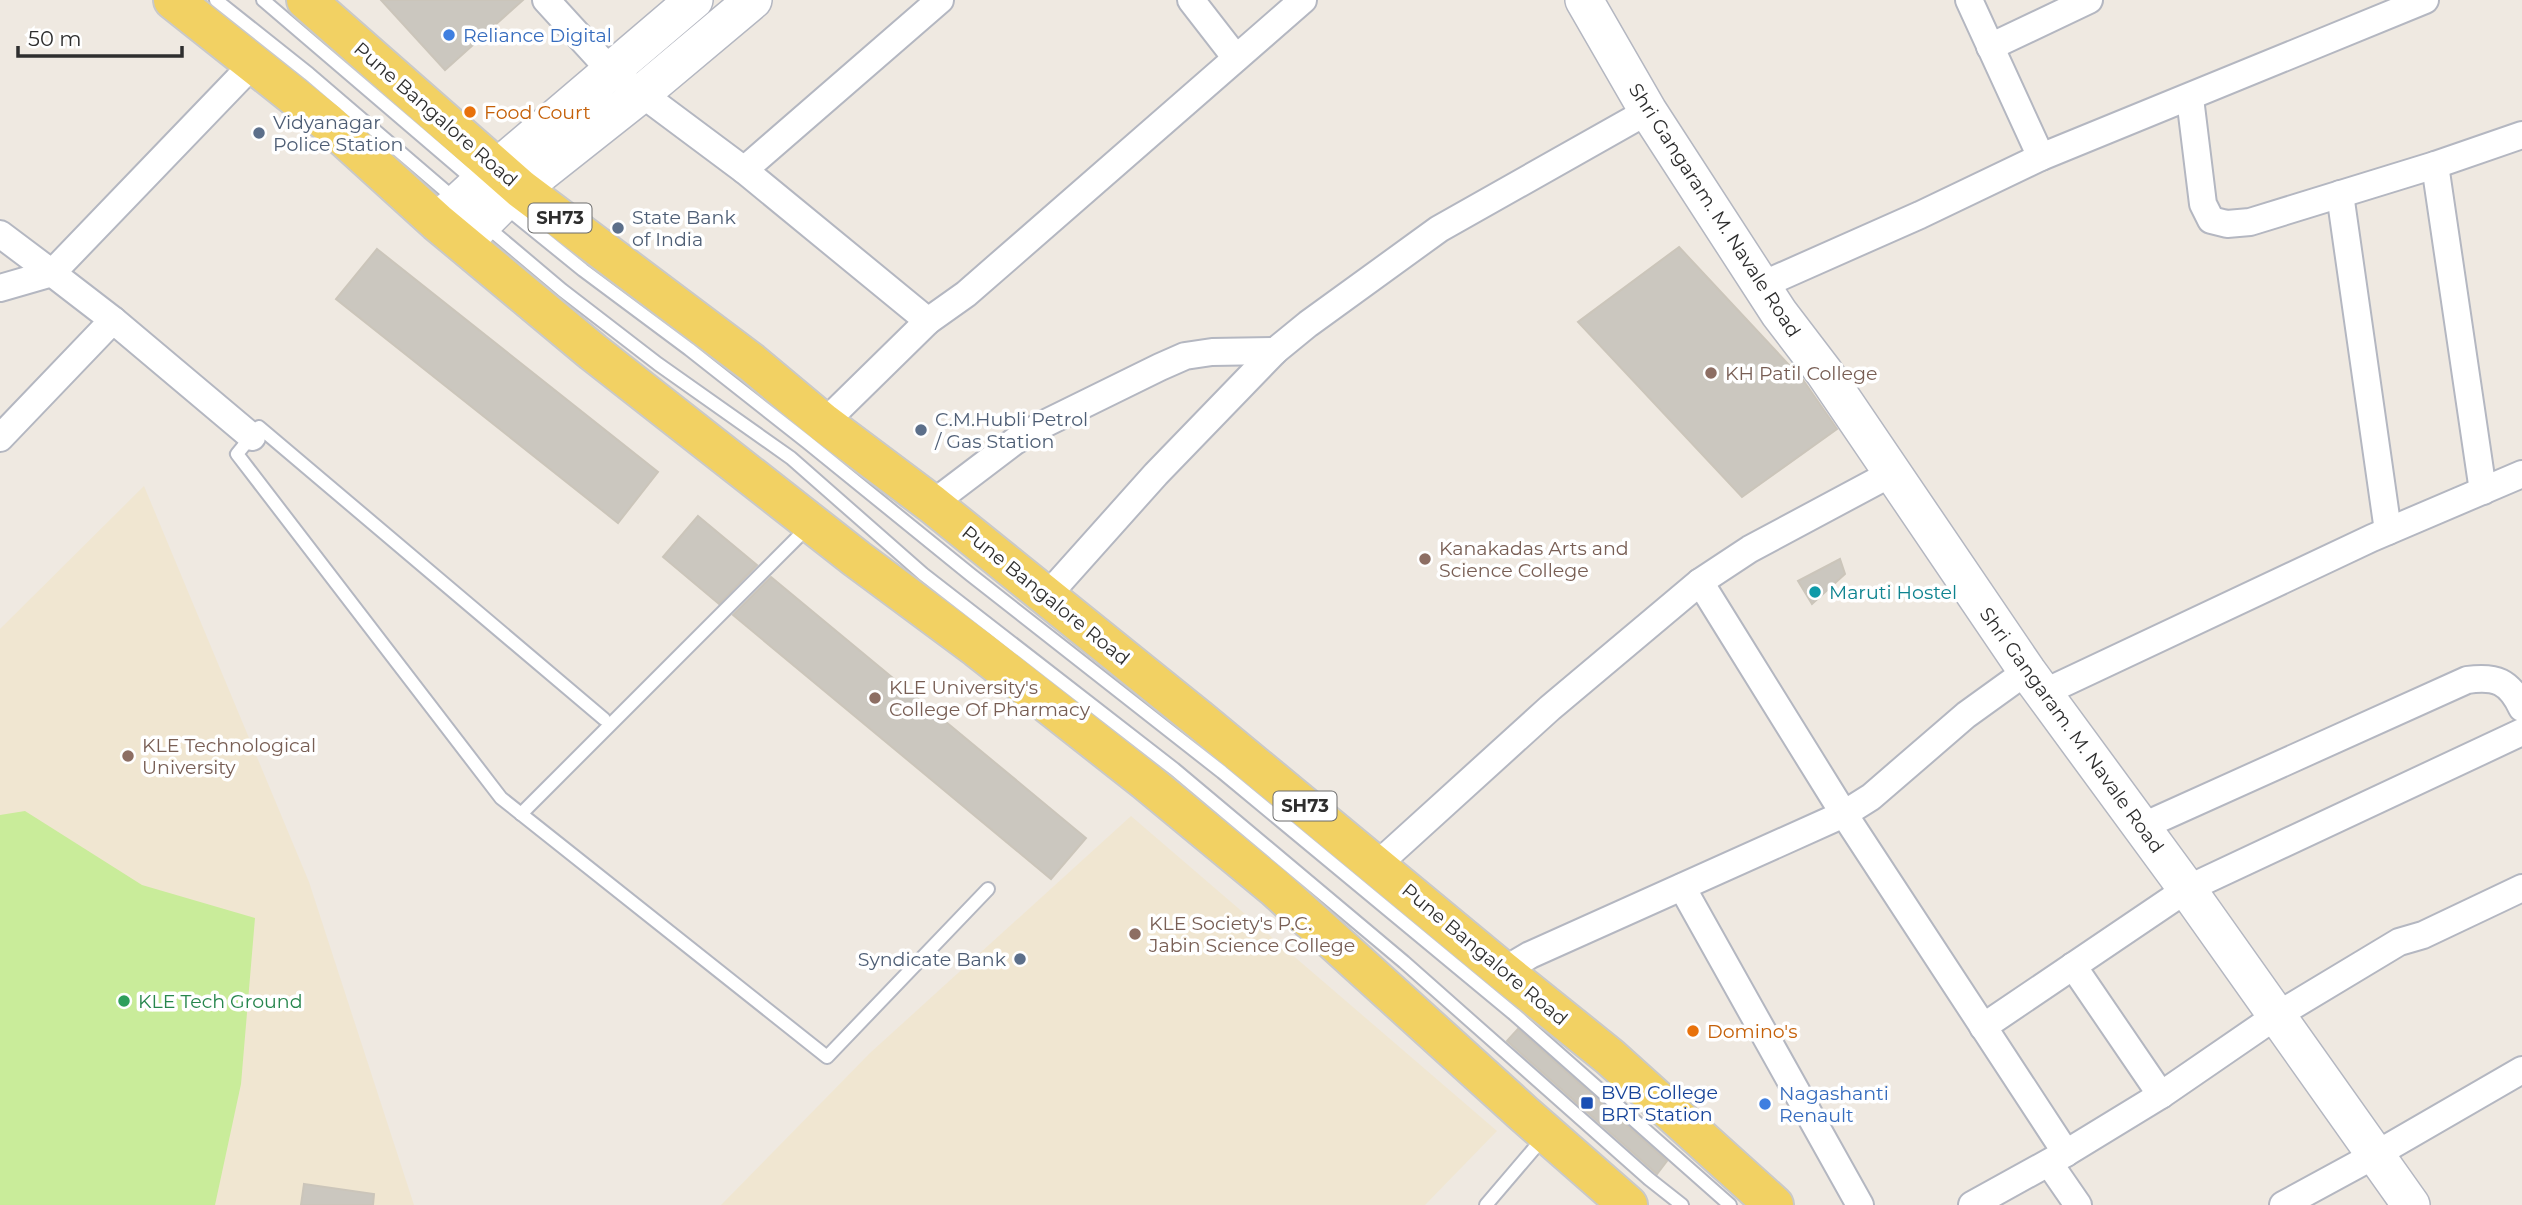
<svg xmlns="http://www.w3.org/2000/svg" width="2522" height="1205" viewBox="0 0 2522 1205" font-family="Montserrat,sans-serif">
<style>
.education{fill:#f0e6d1}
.pitch{fill:#c9ec9a}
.building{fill:#cbc7bf;stroke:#cbc5ba;stroke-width:2}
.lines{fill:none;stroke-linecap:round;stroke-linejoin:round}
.lane-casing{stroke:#b4b7c1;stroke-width:16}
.street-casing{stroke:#b4b7c1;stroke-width:30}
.secondary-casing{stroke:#b4b7c1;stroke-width:40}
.primary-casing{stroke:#c9c9c9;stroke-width:42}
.lane{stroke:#fff;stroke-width:12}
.street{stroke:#fff;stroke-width:26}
.secondary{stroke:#fff;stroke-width:37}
.primary{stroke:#f2d163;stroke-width:38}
.shop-dot{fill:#3f7fe0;stroke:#fff;stroke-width:2.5}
.food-dot{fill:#e8710a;stroke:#fff;stroke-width:2.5}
.service-dot{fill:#5c6f8a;stroke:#fff;stroke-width:2.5}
.education-dot{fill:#8d6e63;stroke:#fff;stroke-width:2.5}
.culture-dot{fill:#0f9aa8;stroke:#fff;stroke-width:2.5}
.leisure-dot{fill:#2e9e5b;stroke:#fff;stroke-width:2.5}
.transit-dot{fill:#1a4fb4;stroke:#fff;stroke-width:2.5}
.labels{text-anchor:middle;stroke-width:7;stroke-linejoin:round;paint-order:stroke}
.shield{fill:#fff;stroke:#6d6d6d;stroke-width:2}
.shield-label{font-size:18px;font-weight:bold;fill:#2e2e2e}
.shop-label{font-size:19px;fill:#366cbe;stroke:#fff;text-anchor:start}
.food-label{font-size:19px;fill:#c56008;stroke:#fff;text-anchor:start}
.street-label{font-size:19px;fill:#2e2e2e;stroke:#fff}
.service-label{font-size:19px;fill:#4e5e75;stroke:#fff;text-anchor:start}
.education-label{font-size:19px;fill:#785e54;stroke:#fff;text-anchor:start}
.culture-label{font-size:19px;fill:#0d838f;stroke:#fff;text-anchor:start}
.leisure-label{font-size:19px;fill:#27864d;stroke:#fff;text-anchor:start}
.transit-label{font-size:19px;fill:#164399;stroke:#fff;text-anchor:start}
</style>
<rect width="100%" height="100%" fill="#efe9e1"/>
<g class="education">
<path d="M 144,486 L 309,882 L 414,1205 L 0,1205 L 0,629 Z"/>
<path d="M 1131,816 L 1497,1131 L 1425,1205 L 721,1205 L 870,1053 Z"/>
</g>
<path class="pitch" d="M 25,811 L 142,885 L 255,918 L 241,1084 L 215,1205 L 0,1205 L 0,815 Z"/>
<g class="building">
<path d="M 381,0 L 523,0 L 445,70 Z"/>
<path d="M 1679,247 L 1803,380 L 1837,429 L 1742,497 L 1578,322 Z"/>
<path d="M 377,249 L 658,472 L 618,523 L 336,299 Z"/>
<path d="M 698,516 L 757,565 L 719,604 L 663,557 Z"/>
<path d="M 1840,559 L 1845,574 L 1812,604 L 1798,581 Z"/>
<path d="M 771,577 L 1086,838 L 1051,879 L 733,615 Z"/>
<path d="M 1518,1029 L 1667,1161 L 1657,1174 L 1507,1041 Z"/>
<path d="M 304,1184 L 374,1194 L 373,1205 L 301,1205 Z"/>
</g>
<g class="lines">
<g class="lane-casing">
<g id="lane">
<path d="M 216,0 L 309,74 L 456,200"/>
<path d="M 263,0 L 477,183"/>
<path d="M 504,206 L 583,270 L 689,349 L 807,442 L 971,575 L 1222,772 L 1514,1014 L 1730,1205"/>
<path d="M 486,226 L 562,290 L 658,364 L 791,458 L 923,574 L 1174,769 L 1404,962 L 1649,1179 L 1682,1205"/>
<path d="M 604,719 L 259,427 L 237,454 L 501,798 L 827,1057 L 988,889"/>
<path d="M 521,814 L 808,527"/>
<path d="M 1486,1205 L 1544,1137"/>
</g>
</g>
<g class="street-casing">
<g id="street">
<path d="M 546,0 L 610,70 L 744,170 L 928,321"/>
<path d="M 1191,0 L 1236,58"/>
<path d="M 1969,0 L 2041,157"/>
<path d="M 1990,47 L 2089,0"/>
<path d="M 2190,98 L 2203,204 L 2211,220 L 2227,224 L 2250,222 L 2435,165 L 2522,135"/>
<path d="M 2435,165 L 2483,491"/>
<path d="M 744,170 L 940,0"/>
<path d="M 2340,194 L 2388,531"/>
<path d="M 0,234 L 52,273 L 253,64"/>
<path d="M 1762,285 L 1920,215 L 2041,157 L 2425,0"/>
<path d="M 0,288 L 52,273 L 113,320"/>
<path d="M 824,423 L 928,321 L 966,294 L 1303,0"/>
<path d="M 0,438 L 113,320 L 252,437"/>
<path d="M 932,504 L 1015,441 L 1042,425 L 1160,367 L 1185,356 L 1212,352 L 1275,351"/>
<path d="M 1700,582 L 1844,814 L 2066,1153"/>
<path d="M 1046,597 L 1156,474 L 1275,351 L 1308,324 L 1439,229 L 1648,111"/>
<path d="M 2043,693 L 2372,538 L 2522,474"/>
<path d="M 2141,827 L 2467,680 C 2496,676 2509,681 2522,708"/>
<path d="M 1377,865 L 1550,708 L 1700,582 L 1750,549 L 1892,473"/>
<path d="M 1682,887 L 1860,1205"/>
<path d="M 2073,966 L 2161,1095"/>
<path d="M 1503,971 L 1530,955 L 1844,814 L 1871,797 L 1966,715 L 2027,671"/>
<path d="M 1983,1027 L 2187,889 L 2522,732"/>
<path d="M 2049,1163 L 2078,1205"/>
<path d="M 1972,1205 L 2066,1153 L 2161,1095 L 2276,1016 L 2399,942 L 2423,935 L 2522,888"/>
<path d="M 2283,1205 L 2375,1155 L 2522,1070"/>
</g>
</g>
<g class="secondary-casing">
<g id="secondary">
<path d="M 1584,0 L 1648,111 L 1779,313 L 1824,372 L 2027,671 L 2187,889 L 2411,1205"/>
<path d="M 437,222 L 478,184 L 694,0"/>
<path d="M 463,243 L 502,204 L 641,94 L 753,0"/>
</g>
</g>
<g class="primary-casing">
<g id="primary">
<path d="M 173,0 L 328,123 L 437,222 L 593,352 L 857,559 L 977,648 L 1147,782 L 1274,887 L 1523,1113 L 1628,1205"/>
<path d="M 306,0 L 521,189 L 751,362 L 824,423 L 932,504 L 1200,720 L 1503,971 L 1610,1057 L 1774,1205"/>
</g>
</g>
<use href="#lane" class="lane"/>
<use href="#street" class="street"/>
<use href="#secondary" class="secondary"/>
<use href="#primary" class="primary"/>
</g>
<g class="shop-dot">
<circle cx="449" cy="35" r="7"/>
<circle cx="1765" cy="1104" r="7"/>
</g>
<g class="food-dot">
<circle cx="470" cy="112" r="7"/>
<circle cx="1693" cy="1031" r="7"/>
</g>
<g class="service-dot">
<circle cx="259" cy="133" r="7"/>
<circle cx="618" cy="228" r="7"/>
<circle cx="921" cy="430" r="7"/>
<circle cx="1020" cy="959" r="7"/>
</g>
<g class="education-dot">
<circle cx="1711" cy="373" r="7"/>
<circle cx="1425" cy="559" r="7"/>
<circle cx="875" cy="698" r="7"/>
<circle cx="128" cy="756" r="7"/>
<circle cx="1135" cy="934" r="7"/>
</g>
<circle class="culture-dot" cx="1815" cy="592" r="7"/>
<circle class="leisure-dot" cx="124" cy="1001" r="7"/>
<rect class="transit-dot" x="1580" y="1096" width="14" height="14" rx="3.5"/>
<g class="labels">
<g class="shield">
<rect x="528.5" y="203.5" width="63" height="29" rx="5"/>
<rect x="1273.5" y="791.5" width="63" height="29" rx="5"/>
</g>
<g class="shield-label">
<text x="560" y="224">SH73</text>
<text x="1305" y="812">SH73</text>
</g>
<g class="shop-label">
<text x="463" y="42">Reliance Digital</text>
<text x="1779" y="1100">Nagashanti<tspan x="1779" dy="22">Renault</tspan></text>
</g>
<g class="food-label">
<text x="484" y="119">Food Court</text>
<text x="1707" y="1038">Domino's</text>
</g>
<g class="street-label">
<text transform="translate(436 114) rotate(41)" y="7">Pune Bangalore Road</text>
<text transform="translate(1715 210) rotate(57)" y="7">Shri Gangaram. M. Navale Road</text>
<text transform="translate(1046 595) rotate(39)" y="7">Pune Bangalore Road</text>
<text transform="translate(2072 730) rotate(54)" y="7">Shri Gangaram. M. Navale Road</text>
<text transform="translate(1485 954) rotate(40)" y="7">Pune Bangalore Road</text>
</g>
<g class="service-label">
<text x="273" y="129">Vidyanagar<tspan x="273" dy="22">Police Station</tspan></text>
<text x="632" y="224">State Bank<tspan x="632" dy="22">of India</tspan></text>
<text x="935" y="426">C.M.Hubli Petrol<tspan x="935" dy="22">/ Gas Station</tspan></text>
<text x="1006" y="966" text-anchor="end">Syndicate Bank</text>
</g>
<g class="education-label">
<text x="1725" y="380">KH Patil College</text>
<text x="1439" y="555">Kanakadas Arts and<tspan x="1439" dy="22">Science College</tspan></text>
<text x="889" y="694">KLE University's<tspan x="889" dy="22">College Of Pharmacy</tspan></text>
<text x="142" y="752">KLE Technological<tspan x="142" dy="22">University</tspan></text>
<text x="1149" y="930">KLE Society's P.C.<tspan x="1149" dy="22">Jabin Science College</tspan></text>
</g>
<g class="culture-label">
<text x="1829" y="599">Maruti Hostel</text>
</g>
<g class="leisure-label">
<text x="138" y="1008">KLE Tech Ground</text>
</g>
<g class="transit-label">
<text x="1601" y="1099">BVB College<tspan x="1601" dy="22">BRT Station</tspan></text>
</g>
</g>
<path d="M18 46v10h164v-10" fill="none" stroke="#2e2e2e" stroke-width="3.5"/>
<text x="28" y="46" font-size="21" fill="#2e2e2e" stroke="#ffffff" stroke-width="5" paint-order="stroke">50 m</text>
</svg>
